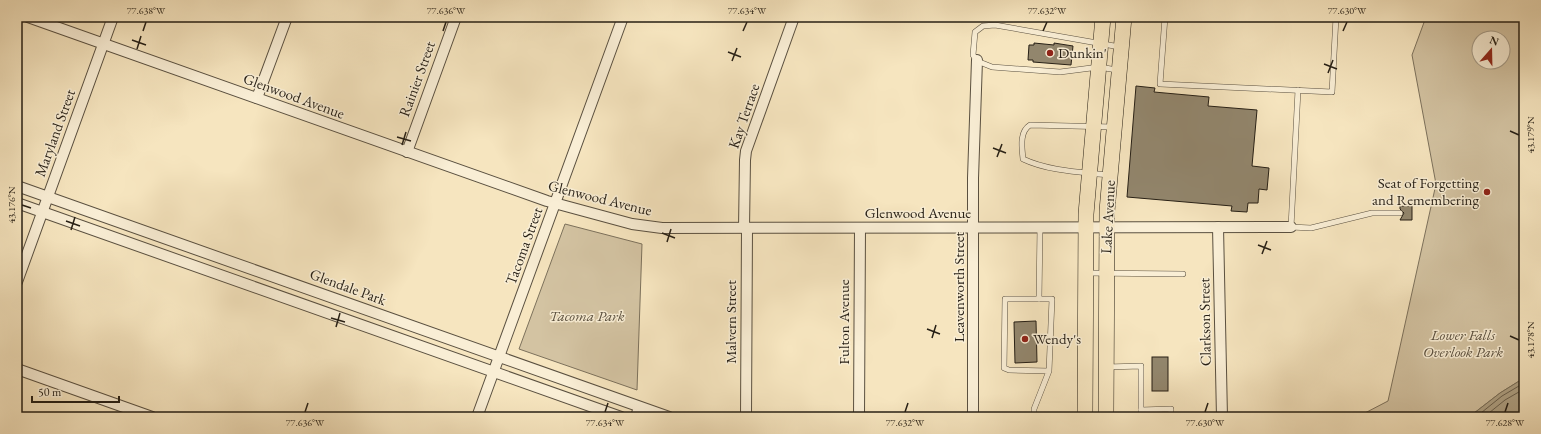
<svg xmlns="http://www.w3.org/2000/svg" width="1541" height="434" viewBox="0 0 1541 434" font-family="'EB Garamond',serif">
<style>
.green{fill:#d3c3a2;stroke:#7c715c;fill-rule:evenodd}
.water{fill:#afa285;stroke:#786e58}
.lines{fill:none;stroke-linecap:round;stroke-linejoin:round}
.shore{stroke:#6a604d;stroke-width:1}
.building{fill:#92866d;stroke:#261f15}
.service-casing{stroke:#5a5040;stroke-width:6}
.minor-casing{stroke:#5a5040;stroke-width:12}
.primary-casing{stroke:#261f15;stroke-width:16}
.service{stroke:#f9eed5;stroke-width:5}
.minor{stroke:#f9eed5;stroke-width:10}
.primary{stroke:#f6e5bf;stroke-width:15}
.ticks{fill:none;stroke:#261f15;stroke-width:1.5}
.poi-dot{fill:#8f2418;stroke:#f9eed5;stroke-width:1.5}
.labels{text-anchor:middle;stroke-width:3;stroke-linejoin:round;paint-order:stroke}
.poi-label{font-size:15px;fill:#261f15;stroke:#f9eed5;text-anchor:start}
.street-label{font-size:15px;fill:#261f15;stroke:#f9eed5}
.park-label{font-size:15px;font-style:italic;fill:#5a503f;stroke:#f9eed5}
.neatline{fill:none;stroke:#261f15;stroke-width:1.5}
.ticks-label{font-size:10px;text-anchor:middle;fill:#261f15}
</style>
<rect width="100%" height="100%" fill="#f6e5bf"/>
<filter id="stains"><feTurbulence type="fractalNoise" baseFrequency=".005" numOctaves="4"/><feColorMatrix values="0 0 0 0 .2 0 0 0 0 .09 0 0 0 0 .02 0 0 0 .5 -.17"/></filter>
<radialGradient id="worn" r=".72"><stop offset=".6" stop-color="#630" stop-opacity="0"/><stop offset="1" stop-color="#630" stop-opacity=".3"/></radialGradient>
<g class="green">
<path d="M 1426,17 L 1524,17 L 1524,378 L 1500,393 L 1469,417 L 1322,417 L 1322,415 L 1363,414 L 1388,401 L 1436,184 L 1412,55 ZM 1479,38 L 1503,38 L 1503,62 L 1479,62 Z"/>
<path d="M 565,224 L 642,244 L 637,390 L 519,349 Z"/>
</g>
<path class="water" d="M 1524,378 L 1524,417 L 1469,417 L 1500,393 Z"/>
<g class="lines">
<g class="shore">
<path d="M 1476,417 L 1502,396 L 1524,383"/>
<path d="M 1484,417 L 1505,400 L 1524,389"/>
</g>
</g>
<g class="building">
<path d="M 1034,43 L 1054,45 L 1054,43 L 1073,46 L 1071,65 L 1033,62 L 1033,60 L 1028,60 L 1029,45 L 1034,45 Z"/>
<path d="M 1136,86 L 1155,88 L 1154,92 L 1209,97 L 1208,106 L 1257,110 L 1252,166 L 1269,168 L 1267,190 L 1259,189 L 1258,203 L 1248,203 L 1247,212 L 1231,211 L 1232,206 L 1127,197 Z"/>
<path d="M 1400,206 L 1412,206 L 1412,220 L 1400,220 L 1404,213 L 1400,209 Z"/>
<path d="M 1036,321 L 1037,362 L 1015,363 L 1014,322 Z"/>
<rect x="1152" y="357" width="16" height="34"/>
</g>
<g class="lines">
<g class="service-casing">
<g id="service">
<path d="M 1165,17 L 1160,84 L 1332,92 L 1336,17"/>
<path d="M 1117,70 L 1099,67 L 1060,72 L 992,67 L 977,61 L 973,55 L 975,32 L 983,26 L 995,25 L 1120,47"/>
<path d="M 1298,90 L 1291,227 L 1311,228 L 1372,213 L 1400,213"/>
<path d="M 1108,175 C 1081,172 1048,171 1023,159 C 1022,148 1019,132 1030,125 L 1113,127"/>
<path d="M 1086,273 L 1183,274"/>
<path d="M 1039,299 L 1040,227"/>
<path d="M 1107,367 L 1141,366 L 1141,417"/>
<path d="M 1141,410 L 1171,409 L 1171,417"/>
<path d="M 1034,417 L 1034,409 L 1049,371 L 1052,299 L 1005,299 L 1004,368 L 1009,370 L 1049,371"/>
</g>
</g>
<g class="minor-casing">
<g id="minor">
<path d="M 28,17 L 547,201 L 632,224 L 662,228 L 1291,227"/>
<path d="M 257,98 L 287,17"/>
<path d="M 407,152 L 456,17"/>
<path d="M 17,186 L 669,417"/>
<path d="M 17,203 L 621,417"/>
<path d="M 1218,227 L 1222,417"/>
<path d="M 744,228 L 745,160 L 746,151 L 794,17"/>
<path d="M 17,282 L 113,17"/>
<path d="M 17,369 L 152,417"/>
<path d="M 477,417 L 623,17"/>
<path d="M 636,417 L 639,407"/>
<path d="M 746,417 L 747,228"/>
<path d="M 859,417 L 860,228"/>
<path d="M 973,417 L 973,178 L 977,60"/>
</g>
</g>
<g class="primary-casing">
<g id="primary">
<path d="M 1085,417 L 1086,214 L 1103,17"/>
<path d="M 1106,417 L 1107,211 L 1124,17"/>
</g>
</g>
<use href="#service" class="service"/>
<use href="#minor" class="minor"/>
<use href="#primary" class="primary"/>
</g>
<path class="ticks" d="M 143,31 L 146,22M 443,31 L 446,22M 743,31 L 747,22M 1043,31 L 1047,22M 1343,31 L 1347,22M 132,40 L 146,45M 137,49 L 141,36M 728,52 L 741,57M 732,61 L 737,48M 1324,64 L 1337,69M 1328,73 L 1333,60M 1510,131 L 1519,135M 397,137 L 411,141M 402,145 L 406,132M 993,148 L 1006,153M 997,157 L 1002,144M 22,205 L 31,208M 66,221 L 80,226M 71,230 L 75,217M 662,233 L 675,238M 667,242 L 671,229M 1258,245 L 1271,250M 1262,254 L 1267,241M 331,318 L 345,322M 336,327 L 340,313M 927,329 L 940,334M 1510,336 L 1519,340M 932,338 L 936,325M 305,412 L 308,403M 605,412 L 608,403M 905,412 L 908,403M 1205,412 L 1208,403M 1505,412 L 1508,403"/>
<g class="poi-dot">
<circle cx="1050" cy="53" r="4"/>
<circle cx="1487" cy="192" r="4"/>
<circle cx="1025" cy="339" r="4"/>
</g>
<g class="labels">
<g class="poi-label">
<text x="1058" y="58">Dunkin'</text>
<text x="1479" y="188" text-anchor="end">Seat of Forgetting<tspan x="1479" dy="17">and Remembering</tspan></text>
<text x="1033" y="344">Wendy's</text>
</g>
<g class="street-label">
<text transform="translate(417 79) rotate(-70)" y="5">Rainier Street</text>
<text transform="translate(294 96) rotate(20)" y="5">Glenwood Avenue</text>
<text transform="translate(744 116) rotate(-71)" y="5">Kay Terrace</text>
<text transform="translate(55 133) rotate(-70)" y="5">Maryland Street</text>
<text transform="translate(600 198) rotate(14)" y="5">Glenwood Avenue</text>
<text x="918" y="218">Glenwood Avenue</text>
<text transform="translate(1108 217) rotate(-87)" y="5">Lake Avenue</text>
<text transform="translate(524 246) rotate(-70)" y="5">Tacoma Street</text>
<text transform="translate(348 287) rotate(20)" y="5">Glendale Park</text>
<text transform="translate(959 287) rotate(-90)" y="5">Leavenworth Street</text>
<text transform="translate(731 322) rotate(-90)" y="5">Malvern Street</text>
<text transform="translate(844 322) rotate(-90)" y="5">Fulton Avenue</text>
<text transform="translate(1205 322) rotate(-91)" y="5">Clarkson Street</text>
</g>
<g class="park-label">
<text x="587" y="321">Tacoma Park</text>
<text x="1463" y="340">Lower Falls<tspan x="1463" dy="17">Overlook Park</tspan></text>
</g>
</g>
<rect width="1541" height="434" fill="none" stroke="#f6e5bf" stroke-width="44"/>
<g transform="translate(1491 50) rotate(20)"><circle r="19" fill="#f9eed5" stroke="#a59b88"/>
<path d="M0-3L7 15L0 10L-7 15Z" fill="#8f2418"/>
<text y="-6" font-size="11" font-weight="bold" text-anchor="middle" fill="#261f15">N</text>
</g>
<path d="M32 396v6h87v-6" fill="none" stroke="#261f15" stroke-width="2"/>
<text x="38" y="396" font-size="12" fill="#261f15" stroke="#f9eed5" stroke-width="3" paint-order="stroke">50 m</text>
<rect x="22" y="22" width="1497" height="390" class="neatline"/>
<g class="ticks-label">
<text x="146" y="14">77.638°W</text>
<text x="446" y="14">77.636°W</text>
<text x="747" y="14">77.634°W</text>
<text x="1047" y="14">77.632°W</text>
<text x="1347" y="14">77.630°W</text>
<text transform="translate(1530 135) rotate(-90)" y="4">43.179°N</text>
<text transform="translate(11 205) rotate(-90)" y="4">43.176°N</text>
<text transform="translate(1530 340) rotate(-90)" y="4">43.178°N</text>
<text x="305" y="426">77.636°W</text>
<text x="605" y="426">77.634°W</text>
<text x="905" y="426">77.632°W</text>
<text x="1205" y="426">77.630°W</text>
<text x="1505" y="426">77.628°W</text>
</g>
<rect width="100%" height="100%" filter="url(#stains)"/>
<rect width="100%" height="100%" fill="url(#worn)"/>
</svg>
